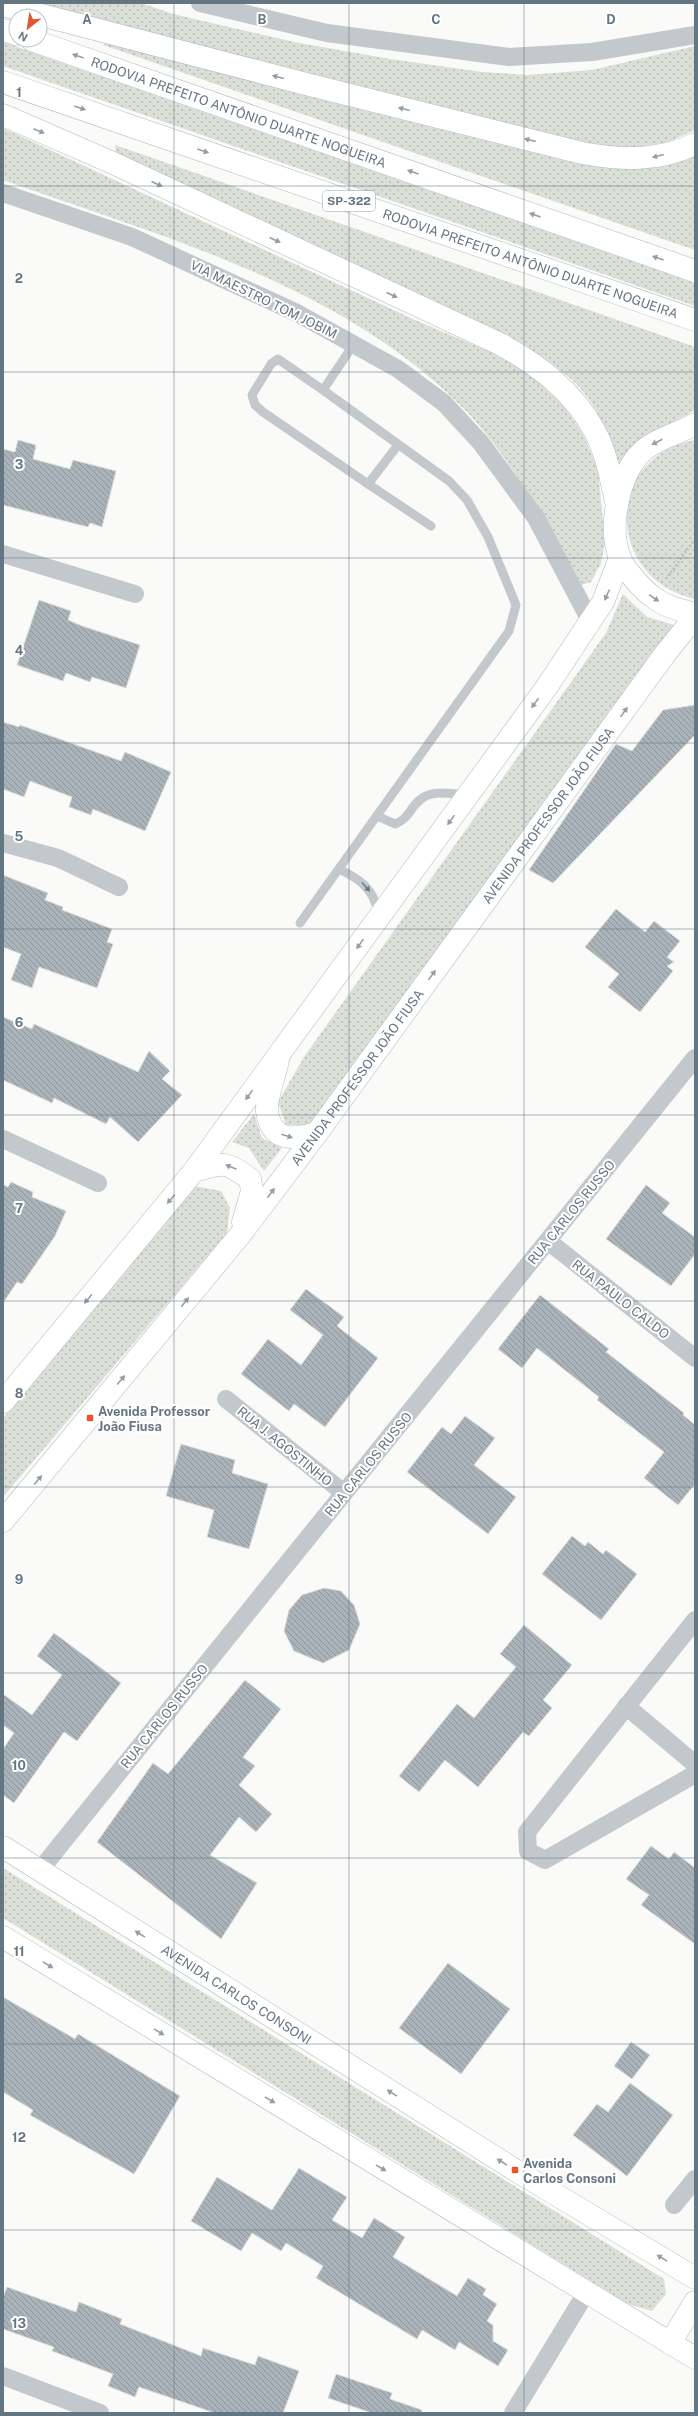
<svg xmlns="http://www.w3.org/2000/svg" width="698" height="2416" viewBox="0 0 698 2416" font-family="'Public Sans',sans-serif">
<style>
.grass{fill:url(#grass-dots)}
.building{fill:url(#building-back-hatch);stroke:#dcdcda}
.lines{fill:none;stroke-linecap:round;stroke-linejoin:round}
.secondary-casing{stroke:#b3babf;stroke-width:23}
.highway-casing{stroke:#b4b9bd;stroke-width:23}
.path{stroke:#bbbfc2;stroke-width:2.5;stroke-dasharray:2 2;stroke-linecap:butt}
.lane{stroke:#c3c8cc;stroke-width:9}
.street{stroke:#c3c8cc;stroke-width:18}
.secondary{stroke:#fff;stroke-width:22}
.highway{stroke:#fff;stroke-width:22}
.oneway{fill:#939fa8}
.oneway2{fill:#6a7a87}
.grid{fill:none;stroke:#657683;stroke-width:1;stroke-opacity:0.55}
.poi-dot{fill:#e4572e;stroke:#fff;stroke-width:1.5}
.labels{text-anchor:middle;stroke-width:4;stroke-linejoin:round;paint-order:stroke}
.shield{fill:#fff;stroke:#939fa8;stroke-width:1}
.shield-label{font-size:12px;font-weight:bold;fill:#657683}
.street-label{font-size:13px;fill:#657683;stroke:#fff}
.poi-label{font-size:13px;font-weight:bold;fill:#657683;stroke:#fff;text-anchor:start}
.grid-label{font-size:13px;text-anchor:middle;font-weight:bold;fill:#657683;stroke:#fff;stroke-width:4;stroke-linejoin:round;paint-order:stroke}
</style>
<defs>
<pattern id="grass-dots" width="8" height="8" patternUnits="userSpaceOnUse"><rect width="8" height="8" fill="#dadfd7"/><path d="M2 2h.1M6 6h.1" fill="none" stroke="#b4b9b4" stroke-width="1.8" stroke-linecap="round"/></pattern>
<pattern id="building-back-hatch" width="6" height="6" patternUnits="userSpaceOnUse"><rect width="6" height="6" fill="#aab3b9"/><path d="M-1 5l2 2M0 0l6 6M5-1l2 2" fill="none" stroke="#8e969c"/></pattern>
</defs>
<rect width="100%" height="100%" fill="#fafaf8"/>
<g class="grass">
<path d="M 36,3 L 141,3 L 173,14 L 294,42 L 390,59 L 482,72 L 528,75 L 592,70 L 695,46 L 695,130 L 671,141 L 640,149 L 581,146 Z"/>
<path d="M 3,42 L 695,283 L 695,306 L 3,66 Z"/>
<path d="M 106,42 L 570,161 L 617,169 L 656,167 L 695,154 L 695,250 L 103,45 Z"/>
<path d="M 3,128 L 415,320 L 500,356 L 530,375 L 562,404 L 583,434 L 598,470 L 605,542 L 601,563 L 591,582 L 581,585 C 546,527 515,463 468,413 C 345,285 165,238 3,180 Z"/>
<path d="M 115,145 L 695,347 L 695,410 L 637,441 L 618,463 C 609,439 601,414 585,394 C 569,373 543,358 522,345 L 116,154 Z"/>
<path d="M 695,440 L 695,599 C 605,579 603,457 695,440 Z"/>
<path d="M 623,594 L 647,617 L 674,625 L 310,1125 L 286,1125 L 278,1102 L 304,1057 L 606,633 Z"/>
<path d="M 254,1114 L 262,1138 L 282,1148 L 264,1171 L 249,1148 L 232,1142 Z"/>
<path d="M 194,1186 L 221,1191 L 230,1208 L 227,1233 L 3,1497 L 3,1418 Z"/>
<path d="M 3,1868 L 664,2279 L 666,2294 L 652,2311 L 628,2304 L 3,1918 Z"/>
</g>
<g class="building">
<path d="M 18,440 L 36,445 L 33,459 L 70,469 L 73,460 L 116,471 L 102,527 L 90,523 L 88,527 L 3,505 L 3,449 L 15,452 Z"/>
<path d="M 39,600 L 71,611 L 68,620 L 82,626 L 140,645 L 126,688 L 92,677 L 90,682 L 66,673 L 63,681 L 17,665 Z"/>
<path d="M 695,705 L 695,735 L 553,883 L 529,870 L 616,744 L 632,751 L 663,710 Z"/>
<path d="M 3,722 L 19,727 L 20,725 L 121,761 L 125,752 L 171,772 L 145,831 L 93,809 L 91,815 L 69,807 L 72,797 L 30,781 L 24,797 L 3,789 Z"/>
<path d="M 3,875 L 48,893 L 45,900 L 63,907 L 62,910 L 112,929 L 107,942 L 113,944 L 97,988 L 39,967 L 32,988 L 11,980 L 21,954 L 3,947 Z"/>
<path d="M 616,909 L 645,932 L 654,921 L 680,941 L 667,957 L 674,962 L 667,966 L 673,971 L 640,1012 L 608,987 L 619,974 L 585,947 Z"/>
<path d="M 3,1017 L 32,1029 L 34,1024 L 138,1072 L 149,1051 L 170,1071 L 162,1079 L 182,1095 L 138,1142 L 110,1117 L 106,1124 L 54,1098 L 52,1103 L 3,1080 Z"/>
<path d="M 11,1182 L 33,1192 L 32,1197 L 66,1211 L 55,1236 L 22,1284 L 17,1282 L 3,1303 L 3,1185 L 8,1187 Z"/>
<path d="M 646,1185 L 670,1203 L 662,1213 L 695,1237 L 695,1254 L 671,1286 L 606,1239 Z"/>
<path d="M 306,1289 L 344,1317 L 337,1326 L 378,1358 L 325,1427 L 294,1404 L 289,1411 L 241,1374 L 268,1339 L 301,1365 L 323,1335 L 290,1310 Z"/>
<path d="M 540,1295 L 609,1349 L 606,1352 L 684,1413 L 683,1415 L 695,1425 L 695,1484 L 678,1505 L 644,1478 L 664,1452 L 597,1400 L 599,1397 L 537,1348 L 522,1368 L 498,1349 Z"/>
<path d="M 465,1416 L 495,1438 L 474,1465 L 516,1497 L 488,1534 L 407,1472 L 442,1427 L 451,1434 Z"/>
<path d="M 181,1444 L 235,1460 L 232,1473 L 268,1484 L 249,1549 L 207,1537 L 214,1510 L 166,1496 Z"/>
<path d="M 572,1536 L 585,1546 L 588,1542 L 603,1554 L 606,1550 L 637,1574 L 601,1620 L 542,1574 Z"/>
<path d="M 324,1588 L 341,1591 L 354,1605 L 360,1624 L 349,1650 L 323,1663 L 294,1651 L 284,1631 L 289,1610 L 302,1595 Z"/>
<path d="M 524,1625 L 572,1665 L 543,1700 L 552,1708 L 529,1736 L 523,1732 L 478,1787 L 445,1760 L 419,1792 L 399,1776 L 457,1704 L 474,1718 L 516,1667 L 500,1654 Z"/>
<path d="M 54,1633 L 121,1683 L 77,1741 L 64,1732 L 14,1803 L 3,1795 L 3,1749 L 14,1733 L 3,1725 L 3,1694 L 32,1715 L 62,1675 L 37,1656 Z"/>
<path d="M 245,1680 L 281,1709 L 243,1757 L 255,1766 L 239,1785 L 272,1814 L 256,1832 L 239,1817 L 210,1855 L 257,1883 L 221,1939 L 97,1842 L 153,1763 L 168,1774 Z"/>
<path d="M 651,1846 L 669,1859 L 674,1852 L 695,1868 L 695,1944 L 641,1905 L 649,1895 L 626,1879 Z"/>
<path d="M 448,1963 L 510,2009 L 461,2074 L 399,2028 Z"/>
<path d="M 3,1997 L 75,2039 L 78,2034 L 180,2096 L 134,2174 L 30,2115 L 33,2110 L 3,2092 Z"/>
<path d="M 631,2042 L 650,2055 L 632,2079 L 614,2066 Z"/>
<path d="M 630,2083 L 673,2115 L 627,2176 L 573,2135 L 597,2104 L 608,2112 Z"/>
<path d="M 299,2168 L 347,2197 L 332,2220 L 362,2238 L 374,2218 L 405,2237 L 393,2257 L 457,2296 L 468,2278 L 486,2289 L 483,2295 L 497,2304 L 487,2321 L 493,2325 L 493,2341 L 508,2350 L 498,2366 L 459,2342 L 455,2350 L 422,2330 L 417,2339 L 316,2278 L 323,2266 L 286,2243 L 281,2251 L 252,2233 L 241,2251 L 191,2221 L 217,2177 L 272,2210 Z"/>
<path d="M 7,2287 L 76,2312 L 79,2302 L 122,2319 L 120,2324 L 201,2356 L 203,2348 L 255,2365 L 258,2356 L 299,2371 L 283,2413 L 215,2413 L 139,2387 L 135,2397 L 108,2386 L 113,2374 L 52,2351 L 54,2347 L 3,2329 L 3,2297 Z"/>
<path d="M 336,2374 L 392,2393 L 390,2399 L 422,2410 L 421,2413 L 372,2413 L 328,2398 Z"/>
</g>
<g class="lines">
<g class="secondary-casing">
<g id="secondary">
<path d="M 695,424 C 676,435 652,439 637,457 C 618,481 608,528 620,558 C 625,570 643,590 653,597 C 665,607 680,610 695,614"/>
<path d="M 278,1061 C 275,1074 266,1098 267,1111 C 271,1142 294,1140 317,1133"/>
<path d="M 194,1171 C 224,1163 224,1160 250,1179 L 252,1191 L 243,1222"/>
<path d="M 3,1402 L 194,1171 L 546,688 L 603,602 L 620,558"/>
<path id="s1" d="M 3,1521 L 240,1235 L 317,1133 L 665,654 L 685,629 L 695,621"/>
<path id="s2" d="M 3,1847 L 515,2170 L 695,2278"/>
<path d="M 3,1937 L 695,2358"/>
<path d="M 670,2343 L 695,2302"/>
</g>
</g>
<g class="highway-casing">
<g id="highway">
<path d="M 3,5 L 302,83 L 582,153 C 621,160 658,162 695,144"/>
<path d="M 3,30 L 16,34"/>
<path id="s3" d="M 32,40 L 695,271"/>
<path id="s4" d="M 3,82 L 695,320"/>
<path d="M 3,115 L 113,163 L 500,344 C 538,365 573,391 594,430 C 607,453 611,481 617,506"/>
</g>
</g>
<path class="path" d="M 666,579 L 695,539"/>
<g class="lane">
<path d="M 323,390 L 278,359 L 271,364 L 252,395 L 255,405 L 263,412 L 368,484 L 398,445"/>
<path d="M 368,484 L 431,526"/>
<path d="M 377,816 L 395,824 C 409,819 410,807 421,799 C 433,789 453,794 467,795"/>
<path d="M 339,869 C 360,879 374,889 378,913"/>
<path d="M 300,923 L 509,631 L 516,605 L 488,537 L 467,500 L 449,481 L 323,390 L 354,344"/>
</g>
<g class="street">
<path d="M 200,3 L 327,33 L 509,57 L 592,52 L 695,35"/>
<path d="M 3,193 L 132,237 L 297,313 L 398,369 L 444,403 L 481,443 L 536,518 L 591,622"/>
<path d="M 3,554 L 135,594"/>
<path d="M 3,843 L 58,858 L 119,887"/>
<path d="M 3,1139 L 98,1183"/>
<path d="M 548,1241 L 695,1358"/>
<path d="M 226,1399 L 344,1493"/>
<path d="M 695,1620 L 527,1832 L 528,1851 L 545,1860 L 695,1774"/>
<path d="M 626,1706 L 695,1764"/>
<path d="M 40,1870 L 695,1058"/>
<path d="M 674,2205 L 695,2179"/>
<path d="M 3,2376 L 100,2413"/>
<path d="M 513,2413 L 586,2293"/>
</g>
<use href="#secondary" class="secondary"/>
<use href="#highway" class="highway"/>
</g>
<defs><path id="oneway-solid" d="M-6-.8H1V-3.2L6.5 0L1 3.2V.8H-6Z"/></defs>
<g class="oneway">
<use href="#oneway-solid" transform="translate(78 56) rotate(-161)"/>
<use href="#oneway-solid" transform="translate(278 77) rotate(-165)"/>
<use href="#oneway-solid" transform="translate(80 108) rotate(19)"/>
<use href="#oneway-solid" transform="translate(404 109) rotate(-166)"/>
<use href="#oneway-solid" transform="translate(39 131) rotate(23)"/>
<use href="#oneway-solid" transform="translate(530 140) rotate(-166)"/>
<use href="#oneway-solid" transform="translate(203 151) rotate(19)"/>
<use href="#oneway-solid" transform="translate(658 156) rotate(166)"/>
<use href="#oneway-solid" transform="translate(413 172) rotate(-161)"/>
<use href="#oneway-solid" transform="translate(157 184) rotate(25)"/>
<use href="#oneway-solid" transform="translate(535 215) rotate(-161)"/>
<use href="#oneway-solid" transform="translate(275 240) rotate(25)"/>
<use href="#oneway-solid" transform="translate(658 258) rotate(-161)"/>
<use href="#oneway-solid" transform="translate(392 295) rotate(25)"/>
<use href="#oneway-solid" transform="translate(657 442) rotate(153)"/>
<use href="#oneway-solid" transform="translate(607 595) rotate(114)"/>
<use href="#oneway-solid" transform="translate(654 598) rotate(35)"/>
<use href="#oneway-solid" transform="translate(535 703) rotate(126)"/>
<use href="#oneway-solid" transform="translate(624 712) rotate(-54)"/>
<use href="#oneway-solid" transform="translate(451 820) rotate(126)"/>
<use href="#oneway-solid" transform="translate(360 944) rotate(126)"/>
<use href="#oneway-solid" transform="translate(432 975) rotate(-54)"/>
<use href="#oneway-solid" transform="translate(249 1095) rotate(126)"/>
<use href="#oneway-solid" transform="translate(287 1136) rotate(18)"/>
<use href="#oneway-solid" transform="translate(231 1167) rotate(-157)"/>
<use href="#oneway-solid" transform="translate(271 1193) rotate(-53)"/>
<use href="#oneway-solid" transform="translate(171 1199) rotate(130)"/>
<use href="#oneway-solid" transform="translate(88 1299) rotate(130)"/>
<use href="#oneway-solid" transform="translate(185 1302) rotate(-51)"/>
<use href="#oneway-solid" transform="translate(121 1380) rotate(-50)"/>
<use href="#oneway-solid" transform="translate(38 1480) rotate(-50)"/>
<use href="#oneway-solid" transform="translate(140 1934) rotate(-148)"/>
<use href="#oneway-solid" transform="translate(48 1965) rotate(31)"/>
<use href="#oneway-solid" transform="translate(159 2032) rotate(31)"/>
<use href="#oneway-solid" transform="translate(392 2093) rotate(-148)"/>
<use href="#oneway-solid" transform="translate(270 2100) rotate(31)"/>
<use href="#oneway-solid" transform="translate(502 2162) rotate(-148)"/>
<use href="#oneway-solid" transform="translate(381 2168) rotate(31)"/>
<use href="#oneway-solid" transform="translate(662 2258) rotate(-149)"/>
</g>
<use class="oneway2" href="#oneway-solid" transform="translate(366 887) rotate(48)"/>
<path class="grid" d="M 174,3 L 174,2413M 349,3 L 349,2413M 524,3 L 524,2413M 3,186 L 695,186M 3,372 L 695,372M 3,558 L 695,558M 3,743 L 695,743M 3,929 L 695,929M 3,1115 L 695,1115M 3,1301 L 695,1301M 3,1487 L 695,1487M 3,1673 L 695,1673M 3,1858 L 695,1858M 3,2044 L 695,2044M 3,2230 L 695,2230"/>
<g class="poi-dot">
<rect x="86" y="1414" width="8" height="8" rx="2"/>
<rect x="511" y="2166" width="8" height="8" rx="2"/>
</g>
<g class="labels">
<rect class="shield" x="323" y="191" width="52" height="20" rx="3"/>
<g class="shield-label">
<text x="349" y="205">SP-322</text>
</g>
<g class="street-label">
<text dy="5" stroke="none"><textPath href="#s3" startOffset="219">RODOVIA PREFEITO ANTÔNIO DUARTE NOGUEIRA</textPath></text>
<text dy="5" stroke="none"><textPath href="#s4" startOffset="558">RODOVIA PREFEITO ANTÔNIO DUARTE NOGUEIRA</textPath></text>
<text transform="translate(264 299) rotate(26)" y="5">VIA MAESTRO TOM JOBIM</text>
<text dy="5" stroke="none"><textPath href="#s1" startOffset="892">AVENIDA PROFESSOR JOÃO FIUSA</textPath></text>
<text dy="5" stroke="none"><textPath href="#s1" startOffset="568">AVENIDA PROFESSOR JOÃO FIUSA</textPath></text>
<text transform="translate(571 1212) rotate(-51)" y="5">RUA CARLOS RUSSO</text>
<text transform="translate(621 1299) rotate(38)" y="5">RUA PAULO CALDO</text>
<text transform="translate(285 1446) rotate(39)" y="5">RUA J. AGOSTINHO</text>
<text transform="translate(368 1464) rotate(-51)" y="5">RUA CARLOS RUSSO</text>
<text transform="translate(164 1716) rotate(-51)" y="5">RUA CARLOS RUSSO</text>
<text dy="5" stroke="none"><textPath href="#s2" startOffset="276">AVENIDA CARLOS CONSONI</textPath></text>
</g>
<g class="poi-label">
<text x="98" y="1416">Avenida Professor<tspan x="98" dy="15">João Fiusa</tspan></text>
<text x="523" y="2168">Avenida<tspan x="523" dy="15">Carlos Consoni</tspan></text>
</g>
</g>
<g class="grid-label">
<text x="87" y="24">A</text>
<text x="262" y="24">B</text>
<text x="436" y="24">C</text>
<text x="611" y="24">D</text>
<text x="19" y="97">1</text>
<text x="19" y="283">2</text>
<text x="19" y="469">3</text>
<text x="19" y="655">4</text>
<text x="19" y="841">5</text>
<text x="19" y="1027">6</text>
<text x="19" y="1213">7</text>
<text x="19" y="1398">8</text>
<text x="19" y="1584">9</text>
<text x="19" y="1770">10</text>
<text x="19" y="1956">11</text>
<text x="19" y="2142">12</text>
<text x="19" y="2328">13</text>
</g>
<rect width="698" height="2416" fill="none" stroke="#657683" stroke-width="8"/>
<g transform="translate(28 28) rotate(210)"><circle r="19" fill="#ffffff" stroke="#c1c8cd"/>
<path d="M0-3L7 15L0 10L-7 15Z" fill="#e4572e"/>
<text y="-6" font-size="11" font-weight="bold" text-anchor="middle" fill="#657683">N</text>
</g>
</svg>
